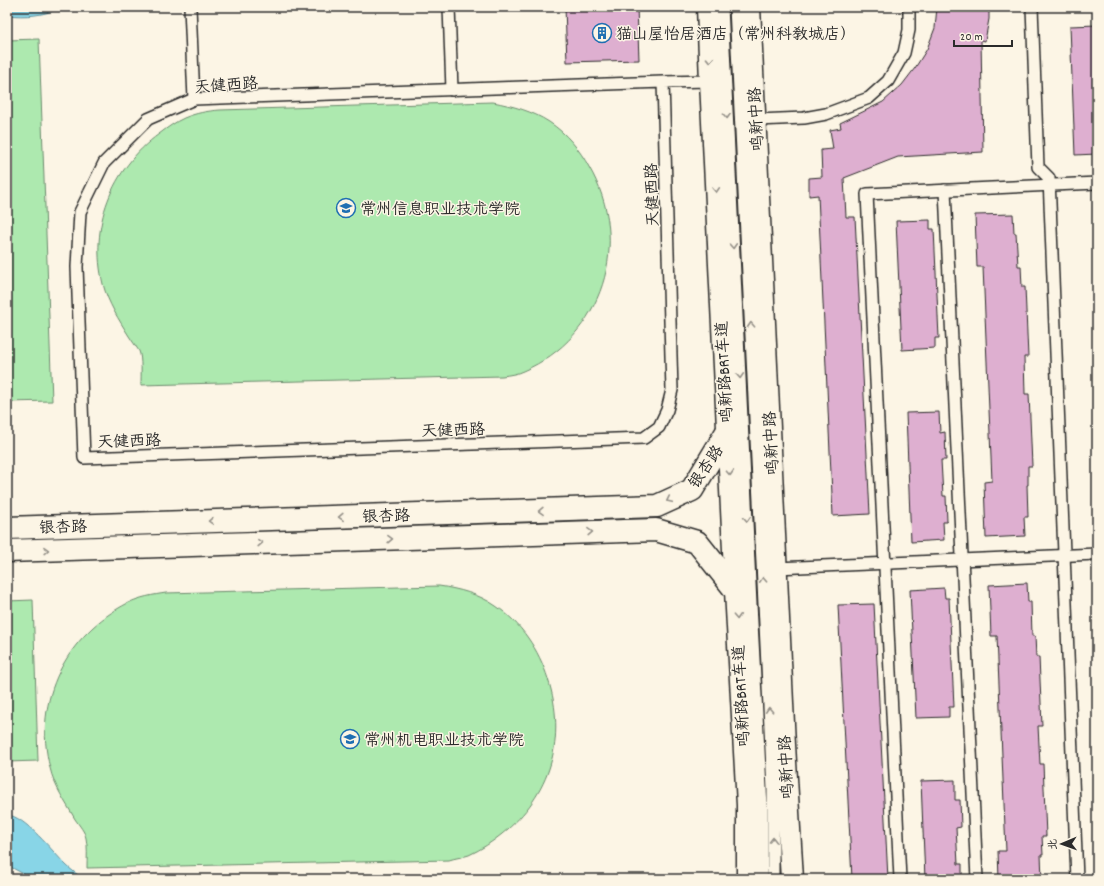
<svg xmlns="http://www.w3.org/2000/svg" width="1104" height="886" viewBox="0 0 1104 886" font-family="Dekko,'LXGW WenKai TC',sans-serif">
<style>
.green{fill:#ade9af;stroke:#6c8a6d}
.water{fill:#88d5e7;stroke:#63919c}
.building{fill:#deafd0;stroke:#2b2b2b}
.lines{fill:none;stroke-linecap:round;stroke-linejoin:round}
.service-casing{stroke:#2b2b2b;stroke-width:14}
.tertiary-casing{stroke:#2b2b2b;stroke-width:25}
.secondary-casing{stroke:#2b2b2b;stroke-width:25}
.service{stroke:#fcf5e5;stroke-width:11}
.tertiary{stroke:#fcf5e5;stroke-width:22}
.secondary{stroke:#fcf5e5;stroke-width:22}
.oneway{stroke:#949088}
.labels{text-anchor:middle;stroke-width:3;stroke-linejoin:round;paint-order:stroke}
.poi-label{font-size:16px;fill:#2b2b2b;stroke:#fcf5e5;text-anchor:start}
.street-label{font-size:16px;fill:#2b2b2b;stroke:#fcf5e5}
</style>
<rect width="100%" height="100%" fill="#fcf5e5"/>
<filter id="ink" filterUnits="userSpaceOnUse"><feTurbulence type="fractalNoise" baseFrequency=".025" numOctaves="2"/><feDisplacementMap in="SourceGraphic" scale="8" xChannelSelector="R" yChannelSelector="G"/><feConvolveMatrix kernelMatrix="1 2 1 2 8 2 1 2 1" color-interpolation-filters="sRGB"/></filter>
<g filter="url(#ink)">
<g class="green">
<path d="M 39,39 L 52,401 L 7,402 L 7,40 Z"/>
<path d="M 493,102 C 513,106 532,111 549,122 C 566,133 580,150 589,167 C 633,242 603,337 523,371 C 517,374 509,375 502,376 L 141,385 C 141,376 142,358 139,351 C 136,346 132,341 129,336 C 119,320 108,303 103,284 C 89,227 111,169 159,134 C 167,128 175,122 184,118 C 196,113 207,111 220,110 Z"/>
<path d="M 439,586 C 459,589 479,594 496,606 C 521,623 539,650 548,679 C 567,738 551,795 502,834 C 492,842 482,849 469,855 C 463,857 455,858 449,860 L 87,868 C 87,858 88,847 86,838 C 85,832 79,825 75,819 C 66,803 54,786 50,768 C 32,700 67,634 128,603 C 140,597 153,595 166,593 Z"/>
<path d="M 33,600 L 38,761 L 7,762 L 7,601 Z"/>
</g>
<g class="water">
<path d="M 7,7 L 61,7 C 45,16 25,17 7,15 Z"/>
<path d="M 7,815 C 24,815 54,853 66,865 C 71,870 77,874 83,879 L 33,879 L 7,865 Z"/>
</g>
<g class="building">
<path d="M 565,7 L 637,7 L 639,60 L 567,62 Z"/>
<path d="M 937,7 L 989,7 L 989,19 L 985,41 L 981,40 L 983,152 L 898,157 L 844,178 L 846,217 L 855,217 L 870,514 L 833,516 L 818,195 L 809,196 L 809,178 L 822,177 L 821,150 L 833,149 L 830,130 L 841,128 L 840,123 L 883,102 L 902,85 L 915,68 L 927,49 L 935,28 Z"/>
<path d="M 1097,25 L 1097,154 L 1075,155 L 1070,26 Z"/>
<path d="M 1013,214 L 1014,233 L 1016,233 L 1018,266 L 1021,266 L 1022,287 L 1025,287 L 1028,357 L 1024,357 L 1025,394 L 1029,394 L 1032,466 L 1028,466 L 1028,485 L 1027,485 L 1028,517 L 1024,517 L 1025,536 L 986,538 L 984,482 L 992,481 L 983,267 L 977,267 L 975,215 Z"/>
<path d="M 930,220 L 930,229 L 934,229 L 939,338 L 935,338 L 935,348 L 902,350 L 896,221 Z"/>
<path d="M 939,412 L 940,433 L 945,432 L 946,460 L 941,460 L 943,496 L 946,496 L 947,522 L 943,522 L 944,540 L 911,542 L 906,413 Z"/>
<path d="M 1027,583 L 1028,602 L 1031,602 L 1032,636 L 1035,636 L 1036,657 L 1039,657 L 1042,726 L 1038,726 L 1040,764 L 1043,764 L 1046,836 L 1042,836 L 1043,855 L 1041,855 L 1042,879 L 999,879 L 998,851 L 1006,851 L 997,636 L 991,636 L 989,585 Z"/>
<path d="M 944,588 L 945,598 L 949,598 L 954,707 L 949,707 L 949,717 L 916,718 L 910,590 Z"/>
<path d="M 874,604 L 888,879 L 852,879 L 838,605 Z"/>
<path d="M 955,780 L 955,800 L 960,800 L 961,827 L 956,828 L 958,864 L 962,864 L 962,879 L 925,879 L 921,781 Z"/>
</g>
<g class="lines">
<g class="service-casing">
<g id="service">
<path d="M 190,7 L 194,99"/>
<path d="M 449,7 L 452,90"/>
<path d="M 722,7 L 751,604 L 762,807 L 762,879"/>
<path d="M 735,7 L 773,789 L 773,879"/>
<path d="M 1032,7 L 1038,167 L 1049,178 L 1077,879"/>
<path d="M 663,82 L 672,390 L 667,410 L 659,427 L 644,438 L 84,458 L 77,267 L 80,212 L 104,163 L 148,119 L 194,99 L 663,82 L 711,81"/>
<path d="M 755,120 L 804,118 L 826,114 L 869,98 L 888,81 L 904,53 L 909,30 L 909,7"/>
<path d="M 945,190 L 977,879"/>
<path d="M 776,568 L 1097,554"/>
<path d="M 900,879 L 867,194 L 1097,183"/>
</g>
</g>
<g class="tertiary-casing">
<g id="tertiary">
<path d="M 7,528 L 657,506 L 692,490 L 728,430"/>
<path d="M 7,551 L 656,530 L 697,542 L 736,591"/>
</g>
</g>
<g class="secondary-casing">
<g id="secondary">
<path d="M 708,7 L 711,81 L 736,591 L 748,805 L 748,879"/>
<path d="M 749,7 L 784,745 L 792,879"/>
</g>
</g>
<use href="#service" class="service"/>
<use href="#tertiary" class="tertiary"/>
<use href="#secondary" class="secondary"/>
</g>
<defs><path id="oneway-chevron" d="M-2-3.5L2.5 0L-2 3.5" fill="none" stroke-width="1.6" stroke-linecap="round" stroke-linejoin="round"/></defs>
<g class="oneway">
<use href="#oneway-chevron" transform="translate(710 60) rotate(88)"/>
<use href="#oneway-chevron" transform="translate(727 116) rotate(87)"/>
<use href="#oneway-chevron" transform="translate(716 190) rotate(87)"/>
<use href="#oneway-chevron" transform="translate(733 246) rotate(87)"/>
<use href="#oneway-chevron" transform="translate(751 325) rotate(-93)"/>
<use href="#oneway-chevron" transform="translate(740 376) rotate(87)"/>
<use href="#oneway-chevron" transform="translate(730 473) rotate(87)"/>
<use href="#oneway-chevron" transform="translate(669 500) rotate(155)"/>
<use href="#oneway-chevron" transform="translate(541 511) rotate(178)"/>
<use href="#oneway-chevron" transform="translate(341 517) rotate(178)"/>
<use href="#oneway-chevron" transform="translate(747 519) rotate(87)"/>
<use href="#oneway-chevron" transform="translate(211 521) rotate(178)"/>
<use href="#oneway-chevron" transform="translate(590 532) rotate(-2)"/>
<use href="#oneway-chevron" transform="translate(390 539) rotate(-2)"/>
<use href="#oneway-chevron" transform="translate(260 543) rotate(-2)"/>
<use href="#oneway-chevron" transform="translate(46 550) rotate(-2)"/>
<use href="#oneway-chevron" transform="translate(763 580) rotate(-93)"/>
<use href="#oneway-chevron" transform="translate(737 617) rotate(87)"/>
<use href="#oneway-chevron" transform="translate(769 710) rotate(-93)"/>
<use href="#oneway-chevron" transform="translate(773 840) rotate(-90)"/>
</g>
</g>
<defs>
<g id="building-ring" transform="scale(1)"><circle r="9.5" fill="#fcf5e5" stroke="#1f6fb2" stroke-width="1.5"/><path d="M-4-6H4V6H1V3H-1V6H-4ZM-2.5-4.3h1.7v1.8h-1.7ZM.8-4.3h1.7v1.8H.8ZM-2.5-1h1.7V.8h-1.7ZM.8-1h1.7V.8H.8Z" fill="#1f6fb2"/></g>
<g id="university-ring" transform="scale(1)"><circle r="9.5" fill="#fcf5e5" stroke="#1f6fb2" stroke-width="1.5"/><path d="M0-5L7-2L0 1L-7-2ZM-4 1L0 2.5L4 1V4Q0 6-4 4Z" fill="#1f6fb2"/></g>
</defs>
<g fill-rule="evenodd">
<use href="#building-ring" x="602" y="33"/>
<use href="#university-ring" x="346" y="208"/>
<use href="#university-ring" x="350" y="739"/>
</g>
<g class="labels">
<g class="poi-label">
<text x="616" y="39">猫山屋怡居酒店（常州科教城店）</text>
<text x="360" y="214">常州信息职业技术学院</text>
<text x="364" y="745">常州机电职业技术学院</text>
</g>
<g class="street-label">
<text transform="translate(226 84) rotate(-4)" y="6">天健西路</text>
<text transform="translate(755 119) rotate(-93)" y="6">鸣新中路</text>
<text transform="translate(651 195) rotate(-92)" y="6">天健西路</text>
<text transform="translate(723 372) rotate(-93)" y="6">鸣新路BRT车道</text>
<text transform="translate(453 429) rotate(-2)" y="6">天健西路</text>
<text transform="translate(129 440) rotate(-2)" y="6">天健西路</text>
<text transform="translate(770 443) rotate(-93)" y="6">鸣新中路</text>
<text transform="translate(705 466) rotate(-56)" y="6">银杏路</text>
<text transform="translate(386 515) rotate(-2)" y="6">银杏路</text>
<text transform="translate(63 526) rotate(-2)" y="6">银杏路</text>
<text transform="translate(740 696) rotate(-93)" y="6">鸣新路BRT车道</text>
<text transform="translate(785 767) rotate(-93)" y="6">鸣新中路</text>
</g>
</g>
<rect width="1104" height="886" fill="none" stroke="#fcf5e5" stroke-width="24"/>
<rect x="12" y="12" width="1080" height="862" fill="none" stroke="#2b2b2b" stroke-width="1.5" filter="url(#ink)"/>
<g transform="translate(1062 844) rotate(268)" stroke="#fcf5e5" stroke-width="3" paint-order="stroke">
<path d="M0-3L7 15L0 10L-7 15Z" fill="#2b2b2b"/>
<text y="-6" font-size="11" font-weight="bold" text-anchor="middle" fill="#2b2b2b">北</text>
</g>
<path d="M954 40v6h58v-6" fill="none" stroke="#2b2b2b" stroke-width="2"/>
<text x="960" y="40" font-size="12" fill="#2b2b2b" stroke="#fcf5e5" stroke-width="3" paint-order="stroke">20 m</text>
</svg>
